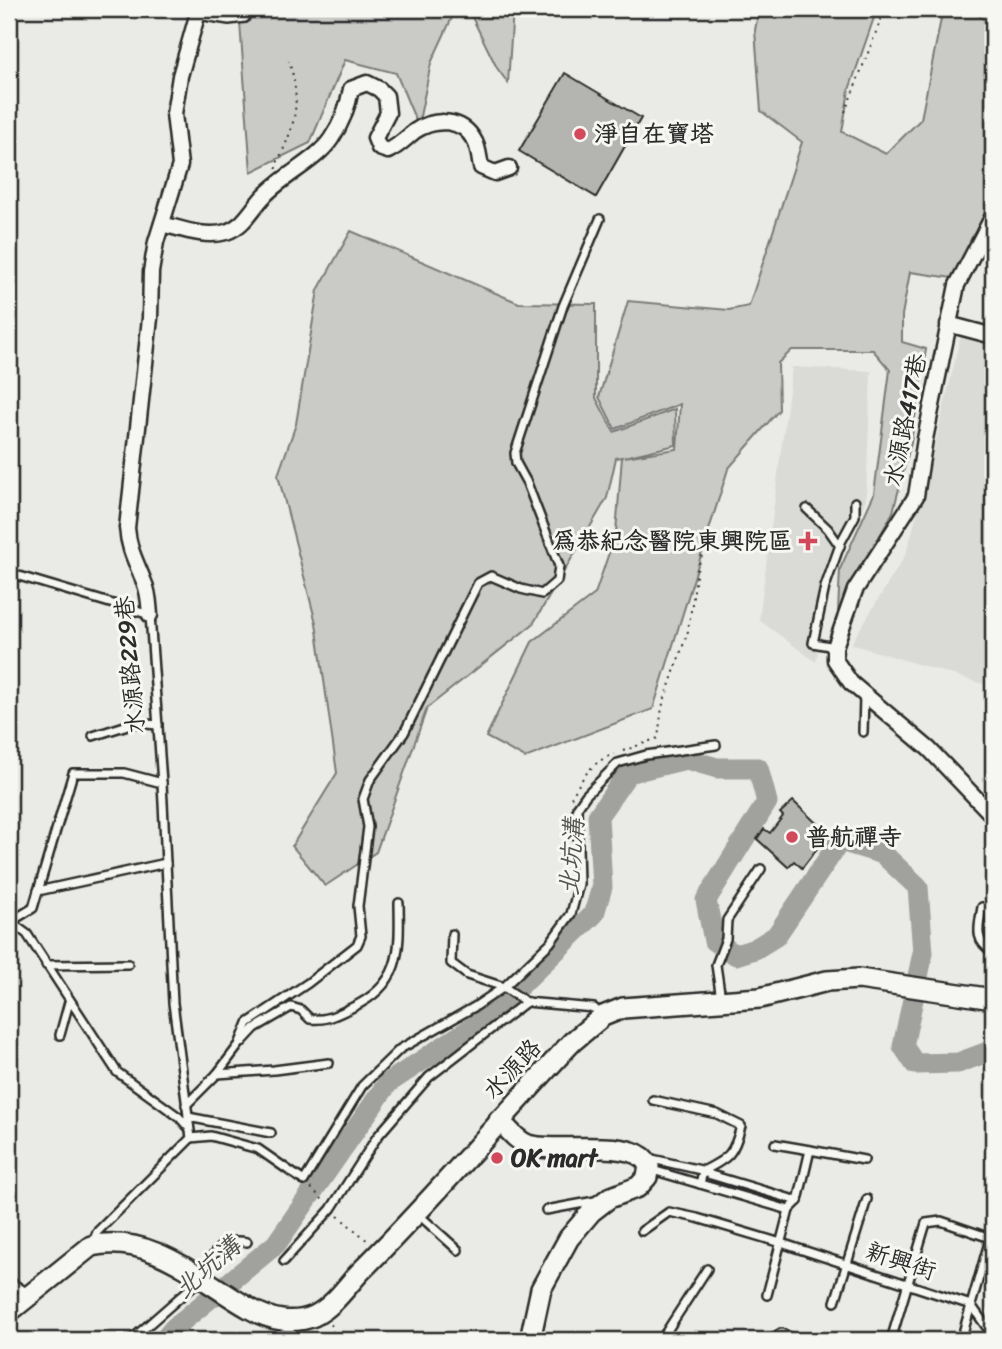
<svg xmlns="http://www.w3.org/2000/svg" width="1002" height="1349" viewBox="0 0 1002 1349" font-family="Sriracha,'LXGW WenKai TC',sans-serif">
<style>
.built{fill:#dadad6}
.green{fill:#cacac7;stroke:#7a7a79;stroke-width:2}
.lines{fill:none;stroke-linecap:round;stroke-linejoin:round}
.river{stroke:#a1a19e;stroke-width:21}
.building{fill:#b4b4b1;stroke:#2b2b2b;stroke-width:2}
.lane-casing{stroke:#2b2b2b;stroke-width:12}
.street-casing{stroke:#2b2b2b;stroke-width:19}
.secondary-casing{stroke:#2b2b2b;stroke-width:24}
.path{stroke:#2b2b2b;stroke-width:2;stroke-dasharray:2 5;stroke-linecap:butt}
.lane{stroke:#f6f6f2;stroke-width:7}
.street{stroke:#f6f6f2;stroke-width:14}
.secondary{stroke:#f6f6f2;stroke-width:19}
.poi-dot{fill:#d1495b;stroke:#f6f6f2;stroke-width:2.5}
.labels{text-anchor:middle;stroke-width:6;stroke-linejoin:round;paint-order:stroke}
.poi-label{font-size:24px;font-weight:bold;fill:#2b2b2b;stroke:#f6f6f2;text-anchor:start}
.street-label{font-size:24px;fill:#2b2b2b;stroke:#f6f6f2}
.water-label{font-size:26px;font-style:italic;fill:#545453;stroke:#f6f6f2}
</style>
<rect width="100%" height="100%" fill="#eaeae6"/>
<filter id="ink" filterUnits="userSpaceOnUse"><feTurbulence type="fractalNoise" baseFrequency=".0143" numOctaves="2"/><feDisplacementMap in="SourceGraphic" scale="14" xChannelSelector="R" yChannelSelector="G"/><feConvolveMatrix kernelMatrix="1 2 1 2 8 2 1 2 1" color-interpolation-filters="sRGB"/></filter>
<g filter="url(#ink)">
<g class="built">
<path d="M 965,318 L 993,331 L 993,687 L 851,644 L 906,554 L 927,478 Z"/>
<path d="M 792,367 L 871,371 L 866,499 L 829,583 L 816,662 L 759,620 Z"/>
</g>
<g class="green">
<path d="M 239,9 L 456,9 L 431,63 L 418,126 L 396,73 L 345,60 L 310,143 L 251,172 Z"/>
<path d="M 468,9 L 513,9 L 508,83 L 497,68 Z"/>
<path d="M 759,9 L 877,9 L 849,90 L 842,132 L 886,154 L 921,119 L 943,9 L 978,9 L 978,15 L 993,26 L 993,200 L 952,278 L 910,272 L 902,315 L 902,342 L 926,349 L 911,442 L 893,512 L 838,612 L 840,569 L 874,494 L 890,370 L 873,350 L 792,350 L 778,363 L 779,410 L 728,469 L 653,709 L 525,758 L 486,737 L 532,642 L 595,594 L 616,532 L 622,457 L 616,458 L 607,498 L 533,624 L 427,708 L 376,852 L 325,886 L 292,846 L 337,773 L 316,623 L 278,475 L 296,424 L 318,290 L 351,231 L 519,303 L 596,304 L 596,398 L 614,432 L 675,409 L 676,445 L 624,457 L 677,449 L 680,404 L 615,429 L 599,397 L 628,301 L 729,310 L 749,306 L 802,142 L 761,111 L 755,30 Z"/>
</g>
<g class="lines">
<path class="river" d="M 164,1340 L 174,1328 L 276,1244 L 388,1083 L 485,1019 L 594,914 L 602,887 L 598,816 L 628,773 L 686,759 L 717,768 L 758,768 L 767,802 L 706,900 L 714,941 L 736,955 L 755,949 L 776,936 L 840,841 L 883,854 L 918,887 L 923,953 L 903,1046 L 915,1064 L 958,1063 L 993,1050"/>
</g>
<g class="building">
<path d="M 565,73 L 641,118 L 596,197 L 519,151 Z"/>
<path d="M 793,801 L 828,834 L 802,868 L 794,861 L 788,867 L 757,839 L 764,829 L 770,833 L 783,816 L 780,813 Z"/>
</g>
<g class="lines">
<g class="lane-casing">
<g id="lane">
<path d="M 198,15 L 229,20 L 245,18 L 248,9"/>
<path d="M 807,509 L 828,529 L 840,546"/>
<path d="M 9,573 L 150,615 L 162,783 L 173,1003 L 191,1138 L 97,1232 L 93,1242"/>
<path d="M 835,647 L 813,643 L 825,587 L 841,542 L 855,516 L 855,502"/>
<path d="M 863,732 L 864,696"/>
<path d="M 93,736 L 134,723 L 158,725"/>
<path d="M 38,891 L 166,863"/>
<path d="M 982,907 C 979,927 973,940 993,952"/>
<path d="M 9,921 L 27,934 L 117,1072 L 179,1117 L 189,1128"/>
<path d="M 10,922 L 33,908 L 73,773 L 124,773 L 162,783"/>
<path d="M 452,934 L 451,963 L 467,975 L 504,987 L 526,1002"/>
<path d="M 46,965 L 128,964"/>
<path d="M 721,999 L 716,965 L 726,939 L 727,920 L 761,869"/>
<path d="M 60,1035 L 69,1002"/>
<path d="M 242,1042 L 255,1028 L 291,1007 L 301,1010 L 310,1019 C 326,1021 336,1015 351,1008 C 401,985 400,953 399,903"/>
<path d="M 217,1074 L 274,1070 L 329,1063"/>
<path d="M 653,1100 L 717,1114 L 741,1126 C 734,1154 729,1158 703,1171 L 700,1184"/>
<path d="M 186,1105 L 217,1074 L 239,1045 L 248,1023 L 308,983 L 357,945 L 361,936 L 358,906 L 368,827 L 363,799 L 370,780 L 404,733 L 478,583 L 491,576 L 521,589 L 542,594 L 557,581 L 559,566 L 527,483 L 516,463 L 515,453 L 563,306 L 600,219"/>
<path d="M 188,1117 L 271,1133"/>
<path d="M 191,1138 L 211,1136 L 258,1149 L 304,1181 L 362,1086 L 400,1049 L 476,1006 L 504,987 L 550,943 L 571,914 L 579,884 L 577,808 L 586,795 L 618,763 L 646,755 L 716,745"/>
<path d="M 775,1144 L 810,1150"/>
<path d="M 648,1158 L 701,1170 L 711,1175 L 798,1201"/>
<path d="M 649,1169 L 789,1210"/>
<path d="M 798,1201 L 810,1150 L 864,1160"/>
<path d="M 546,1210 L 595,1201"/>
<path d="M 419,1215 L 458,1250"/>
<path d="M 642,1231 L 669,1212 L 697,1218 L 781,1243 L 971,1305 L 993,1336"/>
<path d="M 284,1261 L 331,1209 L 377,1137 L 429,1077 L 526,1002 L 594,1008 L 602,1016"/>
<path d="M 9,1281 L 29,1294"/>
<path d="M 767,1295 L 789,1210 L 798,1201"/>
<path d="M 835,1302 L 867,1199"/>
<path d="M 131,1340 L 203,1277 C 211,1255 221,1236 247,1242"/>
<path d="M 661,1340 L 707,1269"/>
<path d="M 771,1340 L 781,1333 L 796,1340"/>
<path d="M 891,1340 L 926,1223 L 941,1221 L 993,1239"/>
<path d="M 961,1340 L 990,1239"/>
</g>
</g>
<g class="street-casing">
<g id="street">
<path d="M 993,216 L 957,285 L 925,439 L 916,496 L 855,590 L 835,647 L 835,660 L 851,683 L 929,749 L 993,816"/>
<path d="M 162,224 C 182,229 206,238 226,232 C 245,226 252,208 265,195 C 284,175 317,160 331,139 C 342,123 348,107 351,89 L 367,83 L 379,89 L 386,96 L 388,113 L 375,138 L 379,148 L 388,151 C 399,146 406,138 415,131 C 435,118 462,118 474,140 C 479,147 479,159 481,167 L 495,173 L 509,168"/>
<path d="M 948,324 L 993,336"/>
<path d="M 150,615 C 149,605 149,592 144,582 C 136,561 129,551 127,528 L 150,318 L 151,272 L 156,242 L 180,165 L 174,114 L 180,76 L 199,9"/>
</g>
</g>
<g class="secondary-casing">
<g id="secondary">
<path d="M 499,1120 C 507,1128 517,1141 528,1145 C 555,1153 620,1140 642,1157 C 645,1159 647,1163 649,1166 L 647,1177 L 638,1187 L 609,1198 L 591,1212 L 569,1238 L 541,1289 L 530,1340"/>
<path d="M 9,1312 L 91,1246 C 153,1233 199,1280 249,1308 C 269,1320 293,1325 314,1316 C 333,1307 346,1287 360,1272 C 434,1199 501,1118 572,1042 L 603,1016 L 623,1008 L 760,998 L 827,981 L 859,979 L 993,999"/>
</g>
</g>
<g class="path">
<path d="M 845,112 L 885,9"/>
<path d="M 277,169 L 276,165 C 295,127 302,103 289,61"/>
<path d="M 623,751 L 658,738 L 662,707 L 688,631 L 697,570 L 707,541"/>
<path d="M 571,798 C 583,777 591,762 614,754"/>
<path d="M 311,1188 L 325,1202"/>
<path d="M 338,1216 L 369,1242"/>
<path d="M 331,1324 L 335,1340"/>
</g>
<use href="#lane" class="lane"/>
<use href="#street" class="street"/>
<use href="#secondary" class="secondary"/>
</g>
</g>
<g class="poi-dot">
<circle cx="580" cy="134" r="7"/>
<path d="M804.5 530.5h7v7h7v7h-7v7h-7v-7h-7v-7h7z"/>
<circle cx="792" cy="837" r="7"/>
<circle cx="497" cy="1158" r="7"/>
</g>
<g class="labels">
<g class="poi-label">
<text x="594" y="142">淨自在寶塔</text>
<text x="792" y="549" text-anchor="end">為恭紀念醫院東興院區</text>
<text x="806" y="845">普航禪寺</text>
<text x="511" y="1166">OK mart</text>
</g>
<g class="street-label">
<text transform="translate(905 420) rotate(-79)" y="8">水源路417巷</text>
<text transform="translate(130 665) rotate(-95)" y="8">水源路229巷</text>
<text transform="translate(512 1069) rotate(-47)" y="8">水源路</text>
<text transform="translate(901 1261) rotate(18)" y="8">新興街</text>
</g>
<g class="water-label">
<text transform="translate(571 857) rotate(-86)" y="9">北坑溝</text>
<text transform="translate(207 1267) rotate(-41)" y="9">北坑溝</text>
</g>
</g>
<rect width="1002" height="1349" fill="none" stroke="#f6f6f2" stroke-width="35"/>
<rect x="18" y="18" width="967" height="1314" fill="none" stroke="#2b2b2b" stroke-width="2.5" filter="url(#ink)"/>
</svg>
